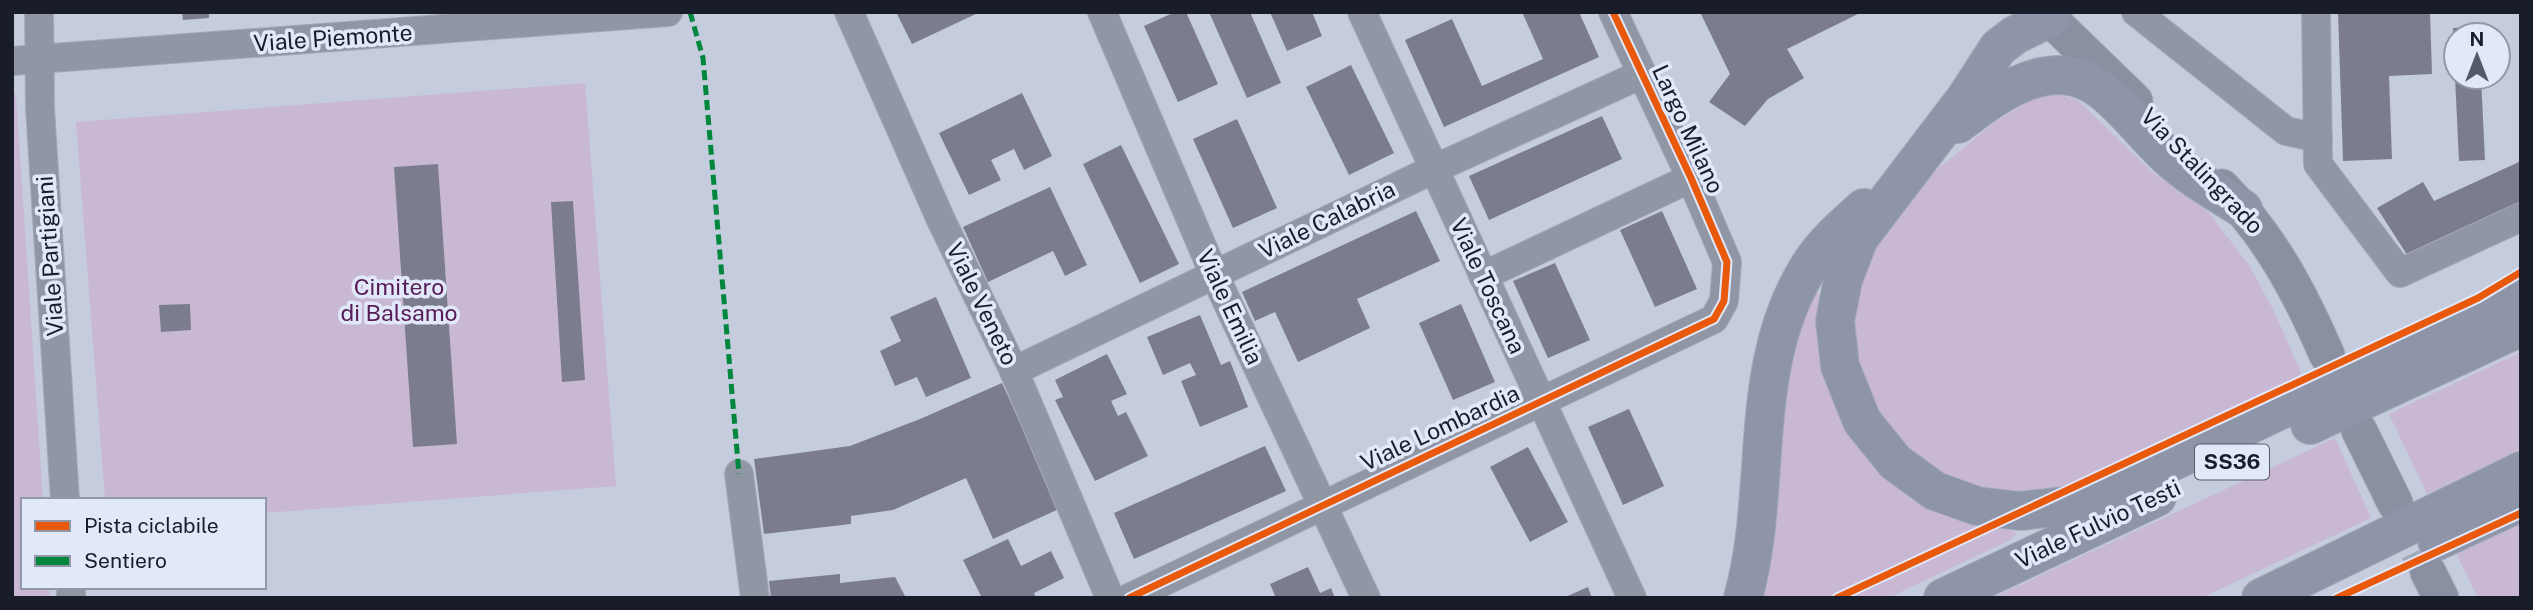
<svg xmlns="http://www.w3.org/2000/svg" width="2533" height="610" viewBox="0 0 2533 610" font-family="'Public Sans',sans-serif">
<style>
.green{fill:#c9b8d4}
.building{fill:#7b7d8f}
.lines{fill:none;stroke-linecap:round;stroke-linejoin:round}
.major-tunnel{stroke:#a2a9ba;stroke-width:35;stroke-dasharray:35 18;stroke-linecap:butt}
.minor-casing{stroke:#a4aab7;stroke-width:30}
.major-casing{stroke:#a4aab7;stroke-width:37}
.highway-casing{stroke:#a4aab7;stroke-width:40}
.minor{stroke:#9196a5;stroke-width:28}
.major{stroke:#8990a2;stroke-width:35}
.highway{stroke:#8e95a8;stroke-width:38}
.quiet{stroke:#00873e;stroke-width:5;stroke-dasharray:10 5;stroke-linecap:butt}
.cycleway-casing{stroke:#e1e8fa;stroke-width:11}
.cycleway{stroke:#e8590c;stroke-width:7}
.labels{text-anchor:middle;stroke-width:7;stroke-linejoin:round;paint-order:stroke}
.shield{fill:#e1e8fa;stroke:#545a68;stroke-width:2}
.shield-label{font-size:21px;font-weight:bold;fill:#181d29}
.street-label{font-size:23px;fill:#181d29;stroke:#e1e8fa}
.park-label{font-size:23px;fill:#571c56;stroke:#e1e8fa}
</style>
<rect width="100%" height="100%" fill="#c4ccde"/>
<g class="green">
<path d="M 585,83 L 616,486 L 264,513 L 264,500 L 105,500 L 76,122 Z"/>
<path d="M 12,91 L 16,95 L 43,500 L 23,500 L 23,587 L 49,587 L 50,598 L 12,598 Z"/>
<path d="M 2058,93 L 2079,101 L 2154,174 L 2197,202 L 2209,213 L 2249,265 L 2275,313 L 2302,375 L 2032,502 L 1929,473 L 1864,397 L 1851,309 L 1889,209 L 1995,122 L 2037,96 Z"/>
<path d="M 1811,292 L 1825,296 L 1835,395 L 2003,527 L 2017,533 L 2010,540 L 1888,598 L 1757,598 L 1783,371 Z"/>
<path d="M 2521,352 L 2521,449 L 2427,494 L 2389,414 Z"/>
<path d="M 2335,438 L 2371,518 L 2201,598 L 1992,598 Z"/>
<path d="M 2521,522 L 2521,598 L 2478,598 L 2456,553 Z"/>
</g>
<g class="building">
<path d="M 182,12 L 209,12 L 209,18 L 183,20 Z"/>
<path d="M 896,12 L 980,12 L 912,44 Z"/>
<path d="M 1175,12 L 1186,12 L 1218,84 L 1178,102 L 1144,26 Z"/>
<path d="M 1209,12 L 1250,12 L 1281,83 L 1247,98 Z"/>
<path d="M 1270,12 L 1312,12 L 1322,36 L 1287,51 Z"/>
<path d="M 1522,12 L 1579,12 L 1599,57 L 1444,127 L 1405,40 L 1452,19 L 1482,86 L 1543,59 Z"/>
<path d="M 1700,12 L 1862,12 L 1787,49 L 1804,78 L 1768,99 L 1745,126 L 1709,102 L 1730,74 Z"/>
<path d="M 2338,12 L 2430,12 L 2432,74 L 2389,76 L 2392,159 L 2343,161 Z"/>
<path d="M 2479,27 L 2479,35 L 2456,35 L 2456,56 L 2454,56 L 2453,28 Z"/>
<path d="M 1351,65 L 1394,153 L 1349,175 L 1306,87 Z"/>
<path d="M 2455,77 L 2481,77 L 2485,160 L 2459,161 Z"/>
<path d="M 1022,93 L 1052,156 L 1024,170 L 1014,149 L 991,160 L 1001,180 L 969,195 L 939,133 Z"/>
<path d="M 1602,116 L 1622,159 L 1489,220 L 1469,176 Z"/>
<path d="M 1237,119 L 1277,208 L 1233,228 L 1193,139 Z"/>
<path d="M 1121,145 L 1179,264 L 1140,283 L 1083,164 Z"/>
<path d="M 2521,161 L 2521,210 L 2411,261 L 2377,208 L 2423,182 L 2434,201 Z"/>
<path d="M 438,164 L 457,444 L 413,447 L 394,167 Z"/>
<path d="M 1050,187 L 1087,265 L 1065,276 L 1053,251 L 988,282 L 963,227 Z"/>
<path d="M 573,201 L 585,380 L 562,382 L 551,202 Z"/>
<path d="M 1416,211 L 1440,261 L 1357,299 L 1370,328 L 1298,362 L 1275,312 L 1255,321 L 1242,292 Z"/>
<path d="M 1662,211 L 1697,289 L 1655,307 L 1620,230 Z"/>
<path d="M 1555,263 L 1590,340 L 1548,358 L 1513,281 Z"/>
<path d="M 936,297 L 971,378 L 926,397 L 917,377 L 895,386 L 880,351 L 901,341 L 890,317 Z"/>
<path d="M 190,304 L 191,330 L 161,332 L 159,305 Z"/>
<path d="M 1461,304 L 1495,382 L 1453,400 L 1419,323 Z"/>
<path d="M 1200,315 L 1221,365 L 1230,361 L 1248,407 L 1200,427 L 1181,381 L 1196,375 L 1190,363 L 1163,375 L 1147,337 Z"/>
<path d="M 1107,354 L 1127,394 L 1111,401 L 1118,416 L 1126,412 L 1148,456 L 1095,481 L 1055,400 L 1063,397 L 1055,380 Z"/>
<path d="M 1002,383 L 1059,509 L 993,539 L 966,478 L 893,510 L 851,516 L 851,524 L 764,534 L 754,459 L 850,446 L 920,419 Z"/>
<path d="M 1629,409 L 1664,486 L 1623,505 L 1588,427 Z"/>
<path d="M 1265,446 L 1286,491 L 1134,559 L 1114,513 Z"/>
<path d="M 1528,447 L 1568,522 L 1530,542 L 1490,467 Z"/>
<path d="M 1008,539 L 1021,566 L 1051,551 L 1064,578 L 1034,593 L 1036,598 L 982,598 L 963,560 Z"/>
<path d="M 1308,567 L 1320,593 L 1331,588 L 1335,598 L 1276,598 L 1270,584 Z"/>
<path d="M 840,574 L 840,583 L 895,577 L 906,598 L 771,598 L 769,581 Z"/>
<path d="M 1588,587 L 1592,598 L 1563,598 Z"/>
</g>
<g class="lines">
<path class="major-tunnel" d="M 2395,503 L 2428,572"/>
<g class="minor-casing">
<g id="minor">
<path d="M 39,12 L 40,108 L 65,500"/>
<path d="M 849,12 L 941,220 L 1014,371 L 1110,598"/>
<path d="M 1102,12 L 1214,274 L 1366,598"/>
<path d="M 1362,12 L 1632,598"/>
<path d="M 2136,12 L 2286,131 L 2318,138"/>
<path d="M 2316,12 L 2318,164 L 2400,273 L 2521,217"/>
<path d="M 12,61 L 668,12"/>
<path d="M 1483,276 L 1691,178"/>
<path d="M 1014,371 L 1434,169 L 1642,74"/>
<path d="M 739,474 L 755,598"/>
<path d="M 71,587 L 71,598"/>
<path d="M 1129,598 L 1714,319 L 1724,301 L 1727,262 L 1691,178 L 1613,12"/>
</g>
</g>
<g class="major-casing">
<g id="major">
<path d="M 2043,12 L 2135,101"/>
<path d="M 2222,187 C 2271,238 2299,291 2327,355"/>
<path d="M 2359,430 L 2395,503"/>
<path d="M 2428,572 L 2441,598"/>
</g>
</g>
<g class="highway-casing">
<g id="highway">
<path d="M 2050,18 L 2015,35 L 1998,48 L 1965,99 L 1859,238 L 1843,280 L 1835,321 L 1840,366 L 1862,421 L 1895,462 L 1935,491 L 1977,506 L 2020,511 L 2065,506 L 2111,491 L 2521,295"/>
<path d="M 1958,124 C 1999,93 2051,53 2101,90 C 2126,109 2146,137 2169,158 C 2191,178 2218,193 2243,209"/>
<path d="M 2310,425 L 2521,327"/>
<path d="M 2437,541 L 2521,502"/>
<path d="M 1743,598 C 1774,488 1745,362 1812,262 C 1825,242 1846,224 1864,208"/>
<path d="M 1943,598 L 2157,497"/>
<path d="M 2261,598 L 2521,471"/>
</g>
</g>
<use href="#minor" class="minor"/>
<use href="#major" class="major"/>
<use href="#highway" class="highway"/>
<path class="quiet" d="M 690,12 L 703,58 L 739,474"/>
<g class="cycleway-casing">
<g id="cycleway">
<path d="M 1129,598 L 1714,319 L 1724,301 L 1727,262 L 1691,178 L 1613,12"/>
<path d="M 1837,598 L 2478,298 L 2521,272"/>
<path d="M 2337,598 L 2521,513"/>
</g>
</g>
<use href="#cycleway" class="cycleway"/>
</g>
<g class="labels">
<rect class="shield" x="2195" y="444.5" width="74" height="35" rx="5"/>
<g class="shield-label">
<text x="2232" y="469">SS36</text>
</g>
<g class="street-label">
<text transform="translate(333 38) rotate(-4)" y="8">Viale Piemonte</text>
<text transform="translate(1688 129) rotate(65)" y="8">Largo Milano</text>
<text transform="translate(2202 171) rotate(46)" y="8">Via Stalingrado</text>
<text transform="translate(1327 220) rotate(-26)" y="8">Viale Calabria</text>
<text transform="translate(50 256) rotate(-94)" y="8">Viale Partigiani</text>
<text transform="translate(1488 286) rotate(65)" y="8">Viale Toscana</text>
<text transform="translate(982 304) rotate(64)" y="8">Viale Veneto</text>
<text transform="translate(1230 307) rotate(65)" y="8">Viale Emilia</text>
<text transform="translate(1440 428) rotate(-25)" y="8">Viale Lombardia</text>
<text transform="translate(2098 524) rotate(-25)" y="8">Viale Fulvio Testi</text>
</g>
<g class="park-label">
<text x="399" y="295">Cimitero<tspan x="399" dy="26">di Balsamo</tspan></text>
</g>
</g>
<rect width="2533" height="610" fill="none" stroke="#181d29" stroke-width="28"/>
<rect x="21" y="498" width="245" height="91" fill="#e1e8fa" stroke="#9197a6" stroke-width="2"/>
<rect x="35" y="521" width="35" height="10" fill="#e8590c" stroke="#9197a6" stroke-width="2"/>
<text x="84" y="533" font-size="21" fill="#181d29">Pista ciclabile</text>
<rect x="35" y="556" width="35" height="10" fill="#00873e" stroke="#9197a6" stroke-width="2"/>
<text x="84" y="568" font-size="21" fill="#181d29">Sentiero</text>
<g transform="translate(2477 56)"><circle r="33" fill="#e1e8fa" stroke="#9197a6" stroke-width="2"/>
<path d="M0-5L12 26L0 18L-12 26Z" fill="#545a68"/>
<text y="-10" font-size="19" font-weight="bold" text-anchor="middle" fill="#181d29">N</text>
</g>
</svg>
